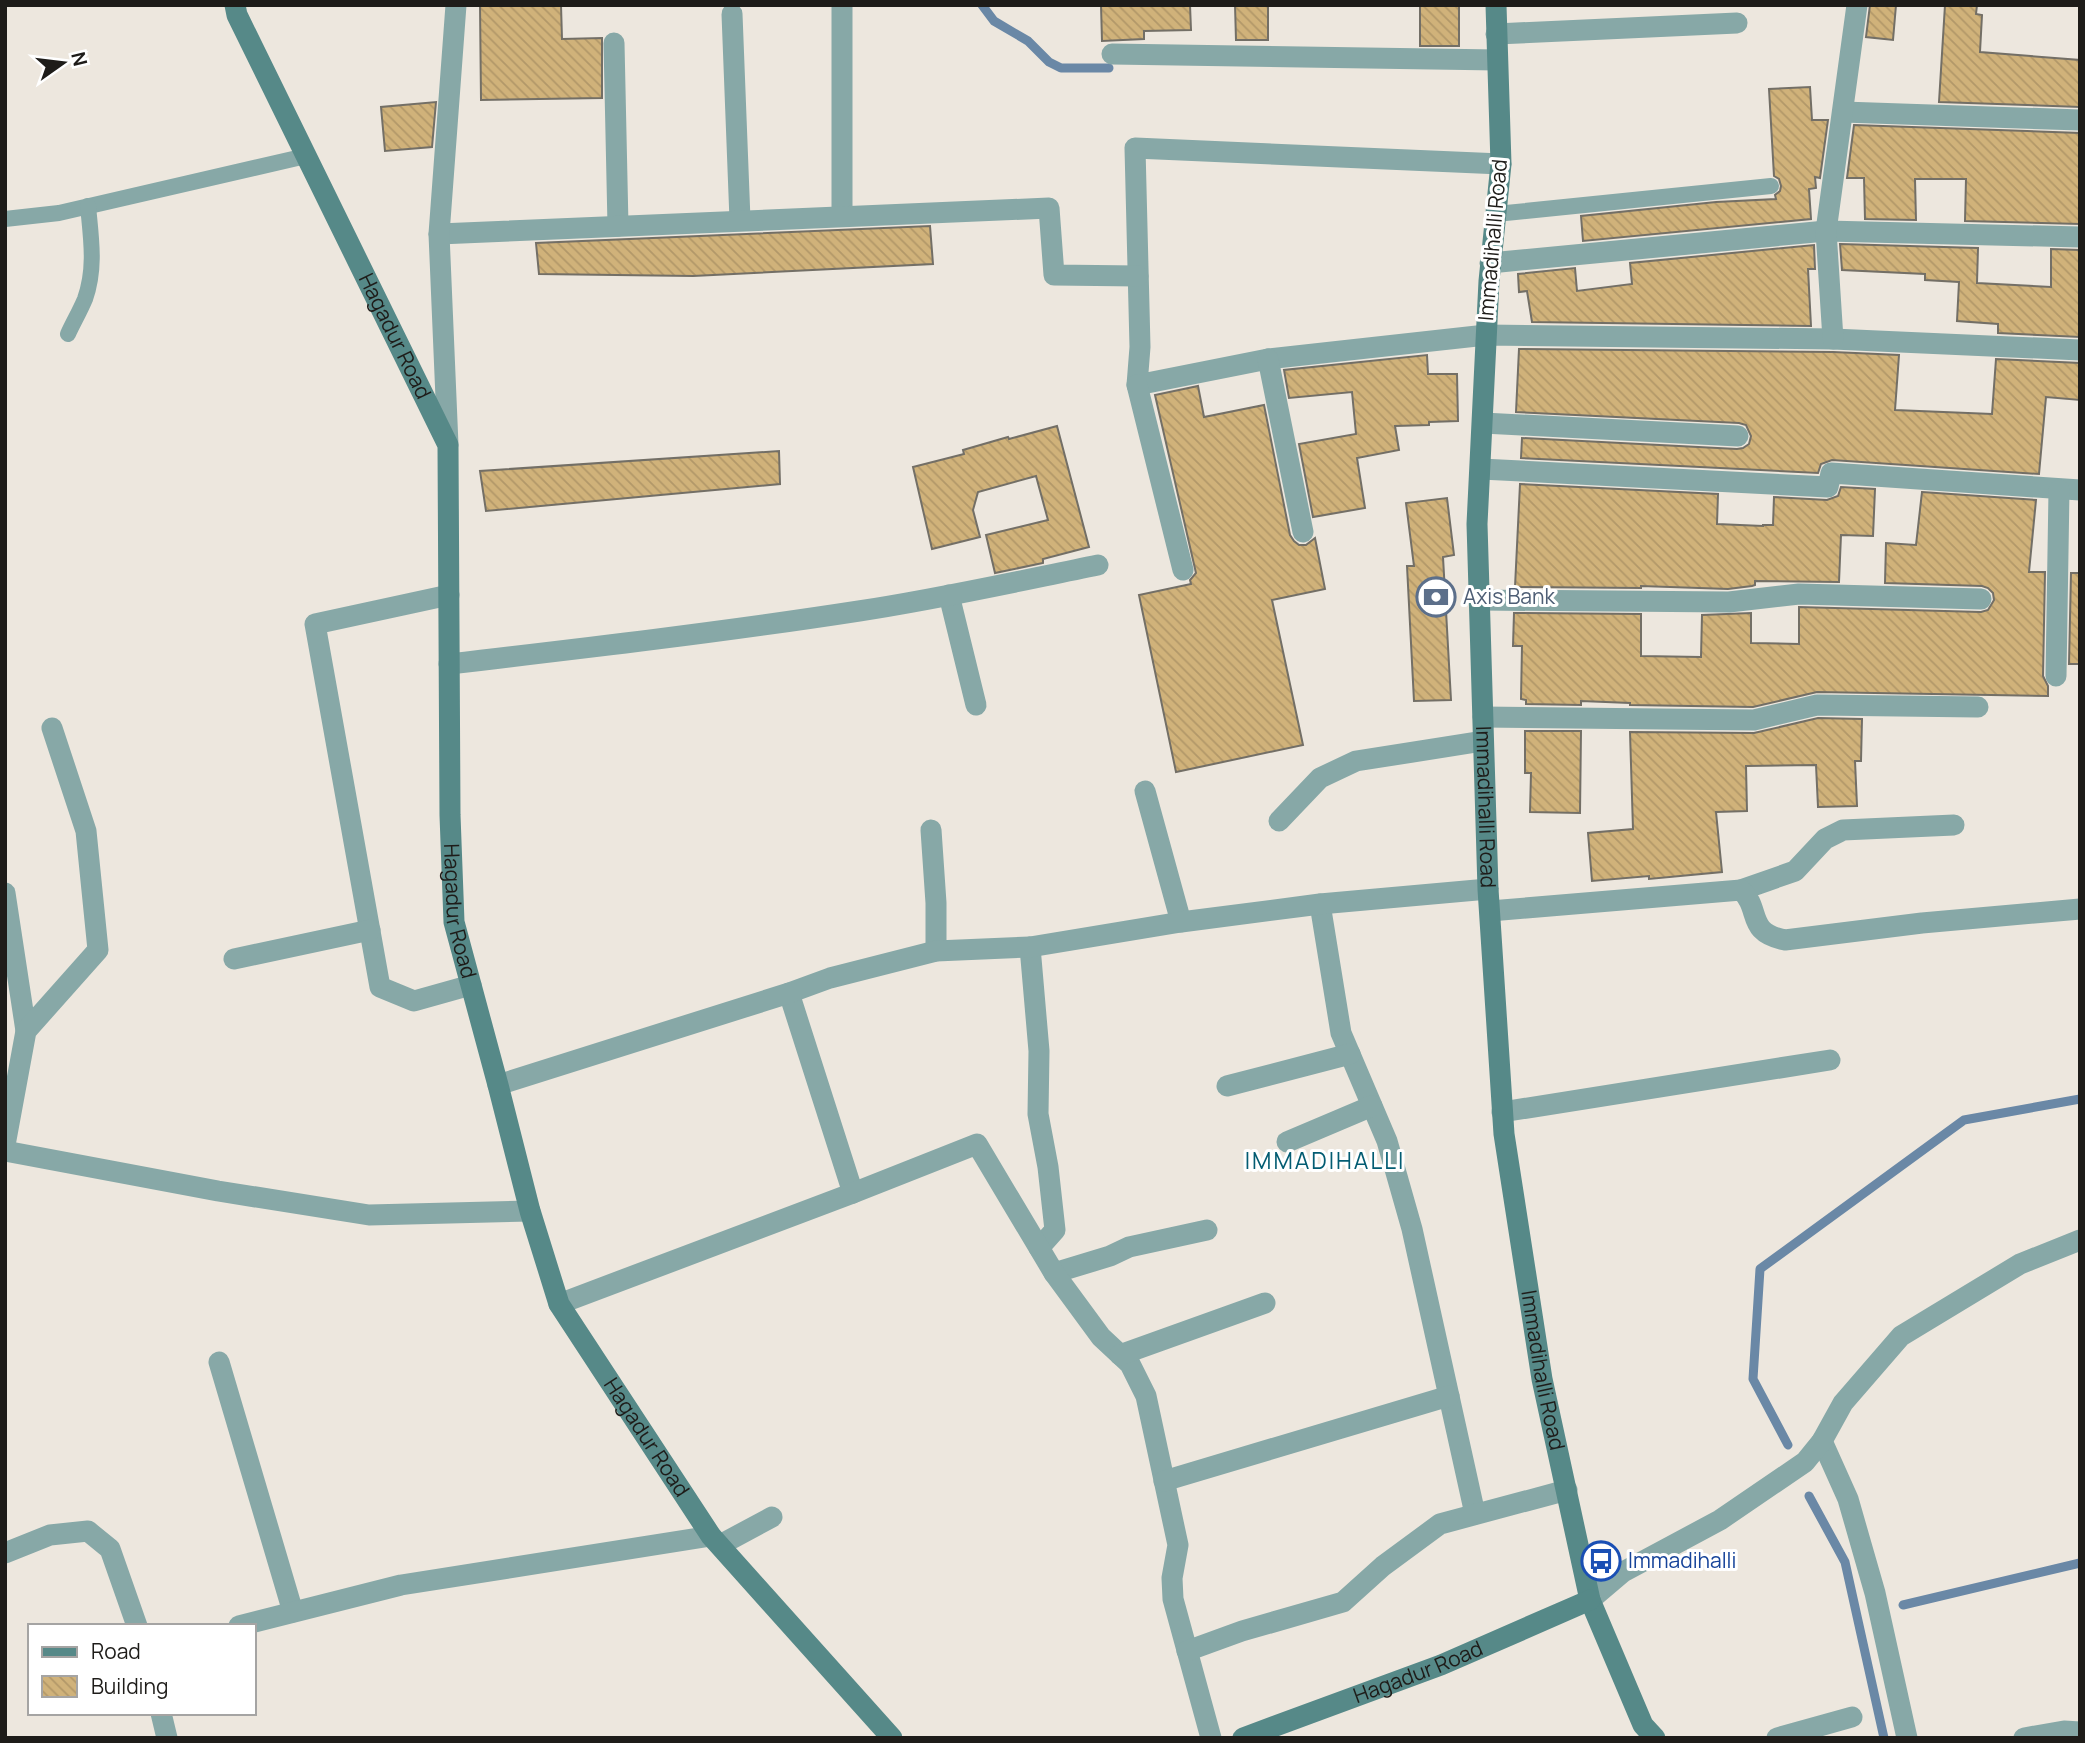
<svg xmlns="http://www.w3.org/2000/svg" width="2085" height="1743" viewBox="0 0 2085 1743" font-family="Manrope,sans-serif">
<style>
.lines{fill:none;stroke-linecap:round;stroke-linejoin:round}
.stream{stroke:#6a88a6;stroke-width:9}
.building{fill:url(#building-back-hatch);stroke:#736f66;stroke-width:2}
.lane{stroke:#87a8a7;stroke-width:16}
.street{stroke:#87a8a7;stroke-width:21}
.secondary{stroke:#568988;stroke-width:21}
.labels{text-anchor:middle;stroke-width:6;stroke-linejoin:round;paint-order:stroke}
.street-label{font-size:21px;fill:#1e1c19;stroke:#fff}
.service-label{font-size:21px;fill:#4e5e75;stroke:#fff;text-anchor:start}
.transit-label{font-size:21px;fill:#164399;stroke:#fff;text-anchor:start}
.neighbourhood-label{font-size:23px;letter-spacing:2px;fill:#035c72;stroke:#fff}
</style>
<defs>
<pattern id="building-back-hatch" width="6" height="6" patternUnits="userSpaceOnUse" patternTransform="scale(1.75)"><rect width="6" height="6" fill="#d0b27a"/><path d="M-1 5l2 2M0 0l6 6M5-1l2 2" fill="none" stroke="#b29869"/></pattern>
</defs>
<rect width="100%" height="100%" fill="#ede7de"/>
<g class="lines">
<g class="stream">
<path d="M 982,5 L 994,21 L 1028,41 L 1049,62 L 1061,68 L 1109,68"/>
<path d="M 1788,1445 L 1753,1379 L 1760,1269 L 1964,1120 L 2080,1099"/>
<path d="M 1809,1496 L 1845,1562 L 1884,1738"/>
<path d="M 1903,1605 L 2080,1563"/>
</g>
</g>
<g class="building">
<path d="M 480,5 L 561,5 L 562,39 L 602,38 L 602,98 L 481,100 Z"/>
<path d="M 1101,5 L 1190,5 L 1191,30 L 1144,31 L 1144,39 L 1102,41 Z"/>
<path d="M 1235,5 L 1268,5 L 1268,40 L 1236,40 Z"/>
<rect x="1420" y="5" width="39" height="41"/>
<path d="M 1870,5 L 1896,5 L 1893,40 L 1866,37 Z"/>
<path d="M 1945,5 L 1977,5 L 1976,14 L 1982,15 L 1980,52 L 2080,60 L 2080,107 L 1939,102 Z"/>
<path d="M 1810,87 L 1812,120 L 1828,120 L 1820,178 L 1815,177 L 1816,188 L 1809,189 L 1811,219 L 1583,241 L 1581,216 L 1716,202 L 1776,199 L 1775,195 L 1780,191 L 1781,186 L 1779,179 L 1774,176 L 1769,89 Z"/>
<path d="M 436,102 L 432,147 L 385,151 L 381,107 Z"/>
<path d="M 1854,125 L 2080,133 L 2080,224 L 1965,221 L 1966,179 L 1915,179 L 1916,220 L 1865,219 L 1864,178 L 1847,178 Z"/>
<path d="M 930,226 L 933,264 L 693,276 L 539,274 L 536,243 Z"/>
<path d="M 1840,244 L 1978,248 L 1977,283 L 2051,287 L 2051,249 L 2080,250 L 2080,337 L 1998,333 L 1998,324 L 1957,321 L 1959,282 L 1925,280 L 1925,274 L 1842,270 Z"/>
<path d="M 1814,245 L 1815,269 L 1808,269 L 1811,326 L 1532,322 L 1527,291 L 1519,292 L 1518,274 L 1575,268 L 1577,291 L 1632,284 L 1630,263 Z"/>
<path d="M 1519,349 L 1833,352 L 1899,355 L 1895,410 L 1992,414 L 1996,359 L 2080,363 L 2080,400 L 2046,397 L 2039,474 L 1832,460 L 1821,464 L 1818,473 L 1521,458 L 1522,438 L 1737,449 L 1743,448 L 1749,444 L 1751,436 L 1746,425 L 1739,423 L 1516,412 Z"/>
<path d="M 1427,355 L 1428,374 L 1457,374 L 1458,421 L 1429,422 L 1429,425 L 1395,426 L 1399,450 L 1357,458 L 1365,508 L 1313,517 L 1299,444 L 1356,434 L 1352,392 L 1289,398 L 1284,370 Z"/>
<path d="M 1198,386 L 1204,417 L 1264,405 L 1290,535 L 1294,541 L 1299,545 L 1306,545 L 1315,538 L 1325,589 L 1272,600 L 1303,745 L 1176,772 L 1139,595 L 1191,584 L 1190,580 L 1196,573 L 1155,395 Z"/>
<path d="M 1057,426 L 1089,547 L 1043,559 L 1043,563 L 995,573 L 986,535 L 1048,520 L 1036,476 L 978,492 L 973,510 L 980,537 L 932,549 L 913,467 L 964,454 L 963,450 L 1008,437 L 1009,439 Z"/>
<path d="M 779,451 L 780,484 L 486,511 L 480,471 Z"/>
<path d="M 1520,484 L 1718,494 L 1717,524 L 1763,526 L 1763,525 L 1773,525 L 1774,497 L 1827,500 L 1838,496 L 1841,487 L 1875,489 L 1873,536 L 1841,535 L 1839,582 L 1755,581 L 1755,585 L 1752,586 L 1728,589 L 1641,586 L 1641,588 L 1515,587 Z"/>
<path d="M 1922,492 L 2036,500 L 2029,572 L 2045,572 L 2043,676 L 2048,686 L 2048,696 L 1817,692 L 1753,707 L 1630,705 L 1630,703 L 1581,701 L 1581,705 L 1526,704 L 1526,700 L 1521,699 L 1522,646 L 1513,646 L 1514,613 L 1641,614 L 1641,656 L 1701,657 L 1702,615 L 1751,613 L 1751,643 L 1799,644 L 1799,607 L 1981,612 L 1988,610 L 1994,600 L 1993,593 L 1988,588 L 1982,586 L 1885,583 L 1886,543 L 1916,545 Z"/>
<path d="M 1447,498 L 1454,555 L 1443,557 L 1451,700 L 1414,701 L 1407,566 L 1414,566 L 1406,503 Z"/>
<path d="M 2071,573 L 2080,573 L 2080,664 L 2069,664 Z"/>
<path d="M 1818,718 L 1862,719 L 1861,761 L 1855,761 L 1857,806 L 1818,807 L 1816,765 L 1746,766 L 1747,811 L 1716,812 L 1722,872 L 1649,879 L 1649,876 L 1592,881 L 1588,833 L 1633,829 L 1630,732 L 1754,733 Z"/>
<path d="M 1525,731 L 1581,731 L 1580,813 L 1530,812 L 1531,773 L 1525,773 Z"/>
</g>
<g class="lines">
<g class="lane">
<path d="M 1496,214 L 1771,186"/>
<path d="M 5,219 L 59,213 L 306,156"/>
<path d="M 68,334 C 73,323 80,311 85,299 C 96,268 91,238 88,206"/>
</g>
<g class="street">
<path d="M 842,5 L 842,215"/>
<path d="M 732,14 L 740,220"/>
<path d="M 1496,34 L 1737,23"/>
<path d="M 614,43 L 618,226"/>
<path d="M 1112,54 L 1497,60"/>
<path d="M 1843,112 L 2080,120"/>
<path d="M 1501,164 L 1135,148 L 1140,347 L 1137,385 L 1268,359 L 1486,335 L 1833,339 L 2080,350"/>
<path d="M 439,234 L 1049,208 L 1054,275 L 1138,276"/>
<path d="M 1490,263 L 1826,231 L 2080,237"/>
<path d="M 1833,339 L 1826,231 L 1857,5"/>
<path d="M 1268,359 L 1303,532"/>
<path d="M 1137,385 L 1183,570"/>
<path d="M 1483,423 L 1738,436"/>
<path d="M 448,445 L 439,234 L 456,5"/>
<path d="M 1481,469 L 1828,487 L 1831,473 L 2080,490"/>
<path d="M 449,595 L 315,624 L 380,987 L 414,1001 L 471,985"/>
<path d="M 949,595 L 976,705"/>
<path d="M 1479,600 L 1729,602 L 1799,594 L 1981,599"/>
<path d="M 449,664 C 586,648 723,632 859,611 C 939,599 1019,581 1098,565"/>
<path d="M 2056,676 L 2059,490"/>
<path d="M 1483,717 L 1754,720 L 1817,705 L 1978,707"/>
<path d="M 1145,791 L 1181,922"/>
<path d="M 1279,821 L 1320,778 L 1356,761 L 1483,741"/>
<path d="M 931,830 L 936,903 L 936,951"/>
<path d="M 1741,890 L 1795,871 L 1825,839 L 1843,830 L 1954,825"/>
<path d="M 5,893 L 26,1031"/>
<path d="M 1320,904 L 1341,1033 L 1387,1141 L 1412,1229 L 1475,1514"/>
<path d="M 1490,911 L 1741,890 C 1762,910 1745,932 1785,940 L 1922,923 L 2080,909"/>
<path d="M 1030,947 L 1039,1051 L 1038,1114 L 1048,1167 L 1055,1230 L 1039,1248"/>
<path d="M 234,959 L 370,930"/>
<path d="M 789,993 L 853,1193"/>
<path d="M 498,1085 L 789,993 L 830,978 L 936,951 L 1030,947 L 1181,922 L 1320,904 L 1488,889"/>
<path d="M 1227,1086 L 1350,1054"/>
<path d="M 1502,1112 L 1830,1060"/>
<path d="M 1287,1142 L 1372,1106"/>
<path d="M 5,1145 L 26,1031 L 98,950 L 86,831 L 52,728"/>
<path d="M 5,1151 L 218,1191 L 369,1215 L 530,1211"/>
<path d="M 1054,1273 L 1110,1256 L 1129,1247 L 1207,1230"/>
<path d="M 559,1304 L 853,1193 L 977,1144 L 1054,1273 L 1101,1337 L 1130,1364 L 1146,1396 L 1178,1545 L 1172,1578 L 1173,1599 L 1211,1738"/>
<path d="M 1120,1355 L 1265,1303"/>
<path d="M 219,1362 L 293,1612"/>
<path d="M 1822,1441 L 1848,1499 L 1875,1593 L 1907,1738"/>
<path d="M 1164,1481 L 1449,1396"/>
<path d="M 720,1545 L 772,1517"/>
<path d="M 5,1553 L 50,1535 L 88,1531 L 110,1549 L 137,1626"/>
<path d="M 1590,1600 L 1623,1572 L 1720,1520 L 1805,1462 L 1822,1441 L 1843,1403 L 1901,1336 L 2020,1264 L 2080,1240"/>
<path d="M 239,1626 L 401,1585 L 711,1536"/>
<path d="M 1187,1651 L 1242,1631 L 1343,1602 L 1383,1566 L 1440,1524 L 1567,1490"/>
<path d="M 161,1713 L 167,1738"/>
<path d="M 1777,1738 L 1852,1717"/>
<path d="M 2024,1738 L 2064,1731 L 2080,1732"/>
</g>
<g class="secondary">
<path id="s1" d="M 235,5 L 237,15 L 448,445 L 450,815 L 454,922 L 498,1085 L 530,1211 L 559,1304 L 711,1536 L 892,1738"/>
<path id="s2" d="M 1496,5 L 1501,164 L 1489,281 L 1477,524 L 1488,889 L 1504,1134 L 1542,1379 L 1590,1600 L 1643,1725 L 1655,1738"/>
<path id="s3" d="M 1243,1738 L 1441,1665 L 1590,1600"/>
</g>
</g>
<defs>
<g id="bank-ring" transform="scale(2.0125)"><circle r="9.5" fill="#fff" stroke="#5c6f8a" stroke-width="1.5"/><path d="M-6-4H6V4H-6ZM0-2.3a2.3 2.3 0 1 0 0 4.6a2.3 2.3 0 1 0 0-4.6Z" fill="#5c6f8a"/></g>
<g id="bus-ring" transform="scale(2.0125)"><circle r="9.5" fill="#fff" stroke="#1a4fb4" stroke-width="1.5"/><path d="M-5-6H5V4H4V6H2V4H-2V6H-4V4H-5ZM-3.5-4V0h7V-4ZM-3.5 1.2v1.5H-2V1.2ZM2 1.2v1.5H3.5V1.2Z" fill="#1a4fb4"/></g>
</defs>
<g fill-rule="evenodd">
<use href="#bank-ring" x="1436" y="597"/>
<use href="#bus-ring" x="1601" y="1561"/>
</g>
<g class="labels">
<g class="street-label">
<text transform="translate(1493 240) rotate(-85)" y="7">Immadihalli Road</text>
<text dy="7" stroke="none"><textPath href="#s1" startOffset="368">Hagadur Road</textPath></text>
<text dy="7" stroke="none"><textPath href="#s2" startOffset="803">Immadihalli Road</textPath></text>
<text dy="7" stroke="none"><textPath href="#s1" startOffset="956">Hagadur Road</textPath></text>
<text dy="7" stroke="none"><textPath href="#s2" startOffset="1370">Immadihalli Road</textPath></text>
<text dy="7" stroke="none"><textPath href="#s1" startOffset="1522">Hagadur Road</textPath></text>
<text dy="7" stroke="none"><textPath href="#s3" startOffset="187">Hagadur Road</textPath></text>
</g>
<g class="service-label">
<text x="1463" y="604">Axis Bank</text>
</g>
<g class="transit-label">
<text x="1628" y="1568">Immadihalli</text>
</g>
<g class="neighbourhood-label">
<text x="1325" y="1169">IMMADIHALLI</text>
</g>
</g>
<rect width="2085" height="1743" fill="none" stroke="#1e1c19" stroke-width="14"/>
<rect x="28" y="1624" width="228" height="91" fill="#ffffff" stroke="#a5a4a3" stroke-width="2"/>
<rect x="42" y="1647" width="35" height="10" fill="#568988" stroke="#a5a4a3" stroke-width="2"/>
<text x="91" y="1659" font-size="21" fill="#1e1c19">Road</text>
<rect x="42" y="1676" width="35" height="21" fill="url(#building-back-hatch)" stroke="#a5a4a3" stroke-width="2"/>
<text x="91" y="1694" font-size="21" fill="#1e1c19">Building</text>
<g transform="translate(63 63) rotate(76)" stroke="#ffffff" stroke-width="5" paint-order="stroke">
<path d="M0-5L12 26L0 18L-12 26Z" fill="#1e1c19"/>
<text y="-10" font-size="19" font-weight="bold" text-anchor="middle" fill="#1e1c19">N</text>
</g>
</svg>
